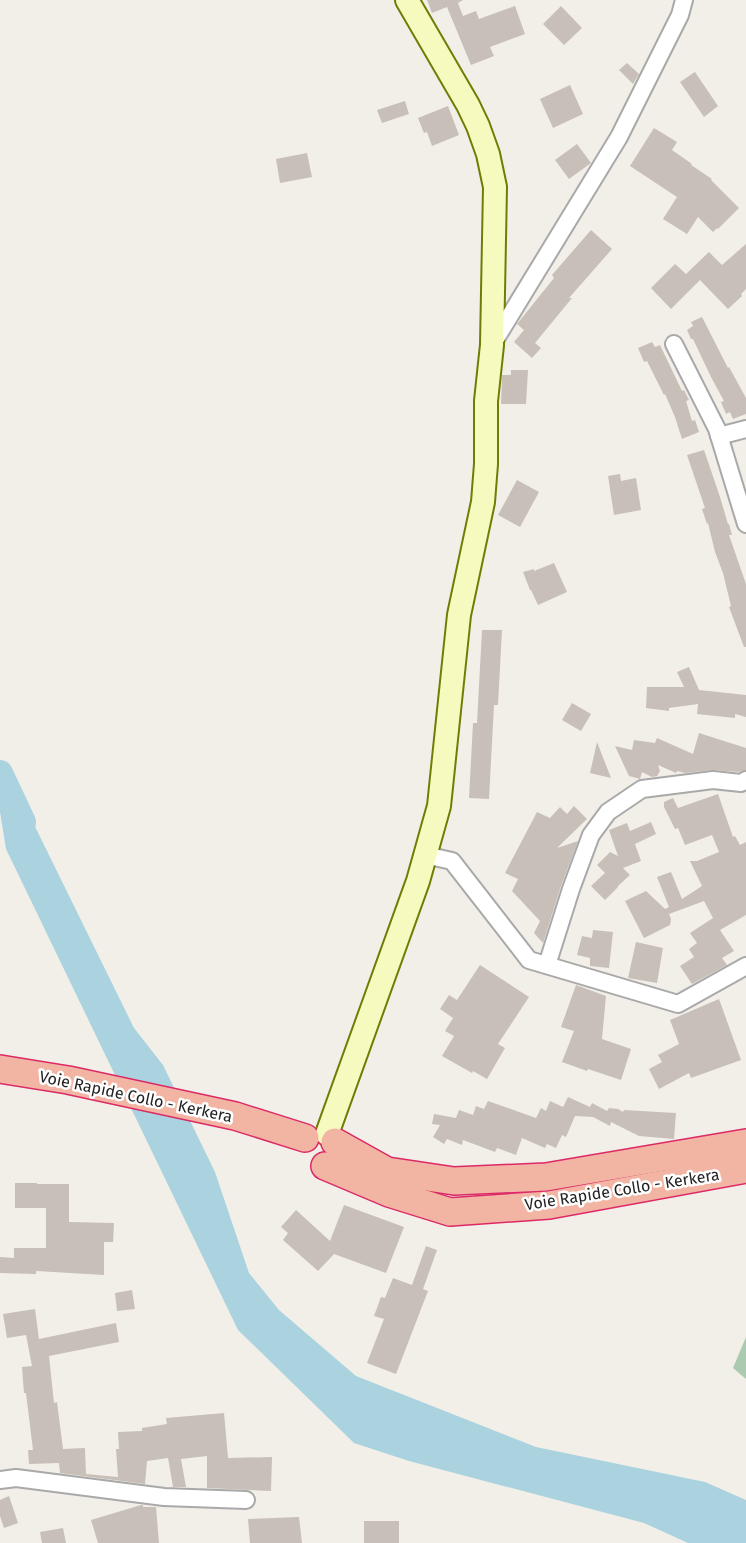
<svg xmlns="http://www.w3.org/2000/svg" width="746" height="1543" viewBox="0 0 746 1543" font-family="'Fira Sans',sans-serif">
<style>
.cemetery{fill:#aacbaf}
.water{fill:#aad3df}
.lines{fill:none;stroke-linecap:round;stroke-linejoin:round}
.river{stroke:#aad3df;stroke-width:26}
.building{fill:#c7bfb8}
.minor-casing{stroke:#a9a9a9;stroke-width:20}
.secondary-casing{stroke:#707d05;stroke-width:26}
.trunk-casing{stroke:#dc2a67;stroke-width:30}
.minor{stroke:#fff;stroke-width:16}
.secondary{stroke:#f7fabf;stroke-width:22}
.trunk{stroke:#f2b4a3;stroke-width:27}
.labels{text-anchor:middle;stroke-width:5;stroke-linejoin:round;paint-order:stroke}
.street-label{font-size:16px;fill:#222;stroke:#fff}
</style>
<rect width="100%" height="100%" fill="#f2efe9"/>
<path class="cemetery" d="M 746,1337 L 746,1379 L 733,1368 Z"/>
<path class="water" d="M 0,789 L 20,796 L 134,1028 L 163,1065 L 215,1172 L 249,1273 L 279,1310 L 356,1376 L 536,1447 L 705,1482 L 746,1500 L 746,1543 L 688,1543 L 644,1523 L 409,1461 L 354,1443 L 238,1330 L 6,849 L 0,812 Z"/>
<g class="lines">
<path class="river" d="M 0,773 L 23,822"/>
</g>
<g class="building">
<path d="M 427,0 L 463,0 L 458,3 L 463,16 L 476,11 L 479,19 L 515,6 L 525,34 L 490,47 L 494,56 L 471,65 L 447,7 L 432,13 Z"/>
<path d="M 561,6 L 582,28 L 564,45 L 543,24 Z"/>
<path d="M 627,63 L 639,74 L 633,84 L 619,70 Z"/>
<path d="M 695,72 L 718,106 L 704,117 L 680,82 Z"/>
<path d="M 570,85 L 583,114 L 553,128 L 540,99 Z"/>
<path d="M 405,101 L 409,114 L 382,123 L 377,110 Z"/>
<path d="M 448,106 L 459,135 L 432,146 L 427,132 L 424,133 L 418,118 Z"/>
<path d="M 654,128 L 677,142 L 672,150 L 692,164 L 691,165 L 712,179 L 711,180 L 739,208 L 718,229 L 717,228 L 713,232 L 698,217 L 687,234 L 663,219 L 677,197 L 630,166 Z"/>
<path d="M 577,144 L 591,163 L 569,179 L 555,160 Z"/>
<path d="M 307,153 L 312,177 L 280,183 L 276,159 Z"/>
<path d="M 591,230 L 612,249 L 569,298 L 572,298 L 535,343 L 541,348 L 532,358 L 514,342 L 524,330 L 517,324 L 554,278 L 552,275 Z"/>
<path d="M 746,244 L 746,289 L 741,294 L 742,296 L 728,309 L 700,280 L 671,309 L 651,288 L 675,264 L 686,274 L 709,252 L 722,265 Z"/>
<path d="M 702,317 L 728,368 L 729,367 L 746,398 L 746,414 L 733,419 L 730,412 L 726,414 L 721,402 L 724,401 L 711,377 L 693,339 L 691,339 L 687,330 L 693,326 L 691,322 Z"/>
<path d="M 652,342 L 655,347 L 660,345 L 682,391 L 684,390 L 689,400 L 686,401 L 692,421 L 695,420 L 699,432 L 682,439 L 675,417 L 665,394 L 664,395 L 647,361 L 644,362 L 638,348 Z"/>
<path d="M 511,370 L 528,370 L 526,404 L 501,404 L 502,375 L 511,375 Z"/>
<path d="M 704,450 L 720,497 L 728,524 L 729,524 L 732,535 L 729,535 L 746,584 L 746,647 L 744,647 L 729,607 L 731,606 L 723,573 L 715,552 L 708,523 L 707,524 L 702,509 L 705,508 L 687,455 Z"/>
<path d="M 620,474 L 621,481 L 636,478 L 641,510 L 614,515 L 608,476 Z"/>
<path d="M 517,480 L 539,492 L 520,527 L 498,515 Z"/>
<path d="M 554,563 L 567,592 L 538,605 L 531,590 L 530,590 L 523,572 L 534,569 L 534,571 Z"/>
<path d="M 482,630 L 502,630 L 498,705 L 494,705 L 489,799 L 469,798 L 473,723 L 477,723 Z"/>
<path d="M 689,667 L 699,690 L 746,695 L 746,717 L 735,714 L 735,718 L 697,714 L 698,704 L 669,708 L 669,711 L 646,708 L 647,687 L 684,687 L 677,672 Z"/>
<path d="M 572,703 L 591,714 L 581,731 L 562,720 Z"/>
<path d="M 699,733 L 746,748 L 746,770 L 739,772 L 712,770 L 685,773 L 677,771 L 676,773 L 658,765 L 660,771 L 657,776 L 652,777 L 642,772 L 640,779 L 629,776 L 615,746 L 632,750 L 634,740 L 655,743 L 657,738 L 693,754 Z"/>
<path d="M 597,742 L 611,778 L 590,773 Z"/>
<path d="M 718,794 L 733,837 L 735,836 L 740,845 L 746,842 L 746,915 L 720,930 L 734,951 L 722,958 L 727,965 L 692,984 L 680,966 L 694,957 L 689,949 L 697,943 L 690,933 L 713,918 L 704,901 L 669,914 L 671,919 L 670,925 L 644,938 L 625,901 L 646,891 L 665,909 L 669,907 L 657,877 L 671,872 L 682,899 L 702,886 L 690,861 L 697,861 L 719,852 L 712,835 L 685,845 L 678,828 L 675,829 L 664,807 L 664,802 L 673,798 L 678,808 Z"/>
<path d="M 574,806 L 587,819 L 557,848 L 578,841 L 561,886 L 543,943 L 534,933 L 540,921 L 512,891 L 518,879 L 505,873 L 537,812 L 550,818 L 560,807 L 567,814 Z"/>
<path d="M 651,822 L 656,834 L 635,844 L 641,861 L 623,868 L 630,875 L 618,886 L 618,885 L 618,887 L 605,900 L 591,886 L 605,873 L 597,865 L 610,852 L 618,856 L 609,830 L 627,823 L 630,831 Z"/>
<path d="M 593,930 L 613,932 L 609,968 L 590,966 L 590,958 L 577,955 L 582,936 L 592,938 Z"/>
<path d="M 636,942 L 663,948 L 657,983 L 628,978 Z"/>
<path d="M 480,965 L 529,997 L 498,1044 L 505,1048 L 487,1079 L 473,1071 L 472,1073 L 442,1056 L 454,1036 L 445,1031 L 453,1018 L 440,1009 L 449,995 L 457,1000 Z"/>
<path d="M 576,985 L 606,996 L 602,1039 L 631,1049 L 621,1080 L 588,1069 L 587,1071 L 562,1062 L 574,1031 L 561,1027 Z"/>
<path d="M 719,999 L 741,1060 L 691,1078 L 689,1073 L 659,1089 L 649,1069 L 662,1062 L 658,1055 L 679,1044 L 670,1020 Z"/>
<path d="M 568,1097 L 590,1107 L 592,1103 L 607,1111 L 609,1108 L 618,1109 L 623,1112 L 624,1110 L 676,1113 L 674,1139 L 639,1136 L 611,1122 L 610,1126 L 593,1117 L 575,1116 L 566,1137 L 562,1135 L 556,1148 L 547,1144 L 545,1148 L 522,1138 L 516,1155 L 497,1148 L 495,1152 L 463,1140 L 462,1145 L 447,1139 L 444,1144 L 433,1137 L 440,1125 L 432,1124 L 434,1114 L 456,1118 L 459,1110 L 473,1115 L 476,1106 L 484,1109 L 488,1101 L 536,1118 L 541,1108 L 546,1111 L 550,1101 L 563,1107 Z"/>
<path d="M 15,1183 L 37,1183 L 37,1184 L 69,1184 L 69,1222 L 114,1223 L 113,1242 L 104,1242 L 104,1275 L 36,1271 L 36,1274 L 0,1273 L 0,1257 L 14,1258 L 14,1248 L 46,1248 L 46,1208 L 15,1208 Z"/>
<path d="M 344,1205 L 404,1227 L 386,1273 L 334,1254 L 318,1271 L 283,1240 L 288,1233 L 281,1227 L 296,1210 L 330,1241 Z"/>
<path d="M 426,1246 L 437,1250 L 423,1289 L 428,1291 L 396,1374 L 367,1363 L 384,1319 L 374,1316 L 381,1297 L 385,1298 L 393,1278 L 412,1285 Z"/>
<path d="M 132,1290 L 135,1309 L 117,1311 L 115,1293 Z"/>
<path d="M 35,1309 L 39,1339 L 116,1323 L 119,1342 L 49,1356 L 54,1403 L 57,1402 L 63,1449 L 85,1448 L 86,1474 L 118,1477 L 116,1449 L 119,1449 L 118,1432 L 142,1431 L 142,1428 L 167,1424 L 166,1418 L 224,1413 L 228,1458 L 272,1457 L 271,1491 L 207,1488 L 207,1456 L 181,1459 L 186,1487 L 173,1487 L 168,1458 L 147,1461 L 145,1484 L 60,1473 L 59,1463 L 29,1464 L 28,1450 L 33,1450 L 26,1393 L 24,1393 L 22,1367 L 32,1366 L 26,1335 L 7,1338 L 3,1314 Z"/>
<path d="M 9,1496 L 18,1523 L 4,1528 L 0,1516 L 0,1500 Z"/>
<path d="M 141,1505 L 143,1505 L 143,1507 L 156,1507 L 159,1543 L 98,1543 L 91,1520 Z"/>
<path d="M 299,1517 L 302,1543 L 250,1543 L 248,1519 Z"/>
<rect x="364" y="1521" width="35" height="22"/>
<path d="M 63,1528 L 66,1543 L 42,1543 L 40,1532 Z"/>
</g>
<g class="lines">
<g class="minor-casing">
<g id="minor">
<path d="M 674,344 L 717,429 L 746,524"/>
<path d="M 492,345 L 619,137 L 680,15 L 684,0"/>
<path d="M 719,436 L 746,429"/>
<path d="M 425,855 L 452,861 L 529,960 L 678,1004 L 746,966"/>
<path d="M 547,965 L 571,889 L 591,835 L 608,812 L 642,789 L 713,780 L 741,783 L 746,780"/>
<path d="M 0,1480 L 16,1478 L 164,1497 L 246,1500"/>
</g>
</g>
<g class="secondary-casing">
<path id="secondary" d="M 327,1134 L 418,881 L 439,806 L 459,615 L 483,502 L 486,464 L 486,401 L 492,345 L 495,187 L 488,154 L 478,126 L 468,105 L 407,0"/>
</g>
<g class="trunk-casing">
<g id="trunk">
<path d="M 0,1069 L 68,1080 L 235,1116 L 305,1138"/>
<path d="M 335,1142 L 387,1171 L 454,1181 L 546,1177 L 746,1143"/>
<path d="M 325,1166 L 389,1193 L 450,1212 L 549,1205 L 746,1169"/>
</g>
</g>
<use href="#minor" class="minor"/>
<use href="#secondary" class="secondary"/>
<use href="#trunk" class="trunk"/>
</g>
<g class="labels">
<g class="street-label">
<text transform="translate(136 1096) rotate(12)" y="6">Voie Rapide Collo - Kerkera</text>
<text transform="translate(622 1189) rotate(-9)" y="6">Voie Rapide Collo - Kerkera</text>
</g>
</g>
</svg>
